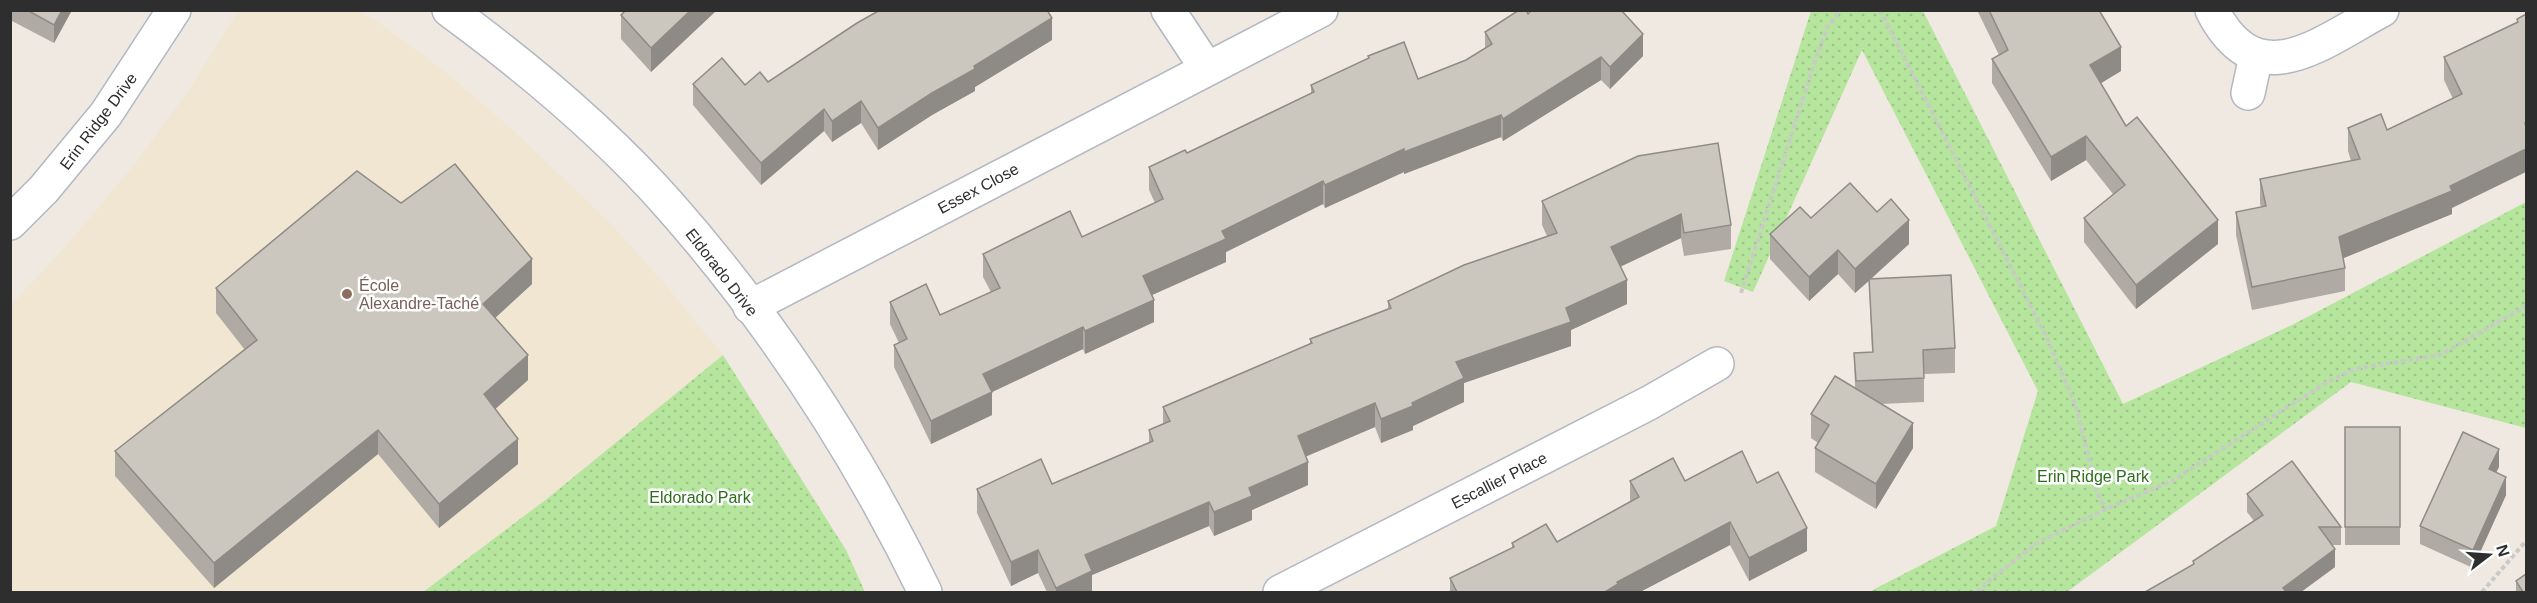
<svg xmlns="http://www.w3.org/2000/svg" width="2537" height="603" viewBox="0 0 2537 603" font-family="Arial,sans-serif">
<style>
.education{fill:#f0e6d1}
.park{fill:url(#park-dots)}
.lines{fill:none;stroke-linecap:round;stroke-linejoin:round}
.minor-casing{stroke:#b4b7c1;stroke-width:36}
.tertiary-casing{stroke:#b4b7c1;stroke-width:36}
.path{stroke:#c9c9c9;stroke-width:4;stroke-dasharray:4.5 3;stroke-linecap:butt}
.minor{stroke:#fff;stroke-width:33}
.tertiary{stroke:#fff;stroke-width:33}
.wall{fill:#afaba4}
.shaded-wall{fill:#8e8b86}
.building{fill:#cbc7bf;stroke:#8e8b86;stroke-width:1.5}
.education-dot{fill:#8d6e63;stroke:#fff;stroke-width:2}
.labels{text-anchor:middle;stroke-width:5;stroke-linejoin:round;paint-order:stroke}
.street-label{font-size:16px;fill:#2e2e2e;stroke:#fff}
.education-label{font-size:16px;fill:#785e54;stroke:#fff;text-anchor:start}
.park-label{font-size:16px;fill:#2c6e1b;stroke:#fff}
</style>
<defs>
<pattern id="park-dots" width="8" height="8" patternUnits="userSpaceOnUse" patternTransform="scale(1.5)"><rect width="8" height="8" fill="#b6e59e"/><path d="M2 2h.1M6 6h.1" fill="none" stroke="#9dc588" stroke-width="1.8" stroke-linecap="round"/></pattern>
</defs>
<rect width="100%" height="100%" fill="#efe9e1"/>
<path class="education" d="M 238,11 L 359,11 L 378,22 L 442,69 L 516,133 L 609,222 L 663,282 L 723,355 L 548,498 L 422,592 L 11,592 L 10,306 L 67,245 L 137,161 L 189,90 Z"/>
<g class="park">
<path d="M 1811,11 L 1923,11 L 2123,404 L 2292,325 L 2526,202 L 2526,428 L 2351,382 L 2067,592 L 1869,592 L 1996,526 L 2038,391 L 1862,50 L 1753,292 L 1724,281 Z"/>
<path d="M 723,355 L 846,550 L 865,592 L 423,592 L 548,498 Z"/>
</g>
<g class="lines">
<g class="minor-casing">
<g id="minor">
<path d="M 1168,10 L 1207,69"/>
<path d="M 2212,10 C 2257,98 2320,43 2382,10"/>
<path d="M 2248,93 L 2256,56"/>
<path d="M 750,307 L 1321,10"/>
<path d="M 1280,592 L 1649,403 L 1717,364"/>
</g>
</g>
<g class="tertiary-casing">
<g id="tertiary">
<path d="M 449,10 C 528,68 605,132 670,206 C 772,322 858,454 925,592"/>
<path d="M 10,223 L 44,189 L 106,114 L 174,10"/>
</g>
</g>
<g class="path">
<path d="M 1880,10 L 2047,338 L 2076,406 L 2098,495 L 2106,509"/>
<path d="M 1741,293 L 1814,64 L 1827,28 L 1841,10"/>
<path d="M 1977,592 L 1991,579 L 2039,542 L 2106,509 L 2172,481 L 2327,382 L 2355,369 L 2440,355 L 2526,306"/>
<path d="M 2482,592 L 2526,541"/>
</g>
<use href="#minor" class="minor"/>
<use href="#tertiary" class="tertiary"/>
</g>
<g class="wall">
<path d="M 10,10 L 72,10 L 54,43 L 10,20 Z"/>
<path d="M 623,10 L 717,10 L 651,72 L 621,39 L 621,15 L 624,12 Z"/>
<path d="M 1977,10 L 2099,10 L 2121,71 L 2100,83 L 2126,126 L 2218,244 L 2136,309 L 2084,242 L 2084,218 L 2113,194 L 2086,160 L 2051,181 L 1992,83 L 1992,59 L 1999,55 Z"/>
<path d="M 1528,14 L 1643,56 L 1610,89 L 1601,80 L 1503,141 L 1501,137 L 1404,174 L 1404,172 L 1325,208 L 1323,204 L 1226,252 L 1226,262 L 1152,295 L 1154,322 L 1085,354 L 1083,349 L 992,392 L 992,415 L 931,444 L 894,367 L 894,345 L 899,343 L 890,324 L 890,302 L 940,315 L 991,292 L 983,277 L 983,254 L 1082,237 L 1155,203 L 1149,190 L 1149,167 L 1187,153 L 1311,93 L 1311,85 L 1368,59 L 1368,56 L 1418,79 L 1466,60 L 1485,48 L 1485,32 Z"/>
<path d="M 2526,14 L 2452,208 L 2452,214 L 2343,258 L 2345,268 L 2345,291 L 2252,310 L 2236,235 L 2236,212 L 2261,207 L 2260,203 L 2260,179 L 2351,161 L 2348,151 L 2348,128 L 2387,130 L 2453,99 L 2444,80 L 2444,57 L 2517,22 L 2517,19 Z"/>
<path d="M 1052,40 L 975,87 L 975,91 L 932,115 L 878,150 L 861,123 L 832,142 L 824,131 L 761,185 L 693,105 L 693,84 L 745,85 Z"/>
<path d="M 1638,156 L 1731,225 L 1731,249 L 1684,256 L 1681,238 L 1620,267 L 1627,304 L 1571,330 L 1571,346 L 1464,383 L 1464,402 L 1413,426 L 1413,430 L 1381,443 L 1375,427 L 1306,456 L 1308,485 L 1252,510 L 1252,520 L 1214,536 L 1209,526 L 1092,575 L 1092,592 L 1047,592 L 1038,573 L 1011,586 L 977,513 L 977,489 L 1052,484 L 1149,443 L 1149,430 L 1163,424 L 1163,407 L 1310,344 L 1310,339 L 1388,309 L 1388,301 L 1547,236 L 1542,225 L 1542,201 Z"/>
<path d="M 401,203 L 532,284 L 495,318 L 528,380 L 495,409 L 518,464 L 439,528 L 378,454 L 214,588 L 115,476 L 115,451 L 245,350 L 216,313 L 216,288 Z"/>
<path d="M 1877,212 L 1909,244 L 1871,279 L 1955,348 L 1955,373 L 1924,374 L 1924,402 L 1881,404 L 1913,448 L 1876,509 L 1815,472 L 1815,448 L 1818,443 L 1811,438 L 1811,414 L 1855,388 L 1854,353 L 1872,352 L 1869,281 L 1855,293 L 1838,274 L 1809,301 L 1770,259 L 1770,234 L 1811,218 Z"/>
<rect x="2345" y="427" width="55" height="118"/>
<path d="M 2499,467 L 2496,472 L 2506,495 L 2473,568 L 2420,544 L 2420,526 Z"/>
<path d="M 1630,481 L 1685,481 L 1757,483 L 1807,551 L 1749,581 L 1730,545 L 1640,592 L 1450,592 L 1450,578 L 1512,548 L 1512,543 L 1557,542 L 1630,501 Z"/>
<path d="M 2247,494 L 2341,527 L 2341,545 L 2332,545 L 2335,567 L 2301,592 L 2145,592 L 2193,565 L 2193,561 L 2254,521 L 2247,512 Z"/>
<path d="M 2516,581 L 2526,592 L 2516,592 Z"/>
</g>
<g class="shaded-wall">
<path d="M 62,10 L 72,10 L 54,43 L 54,25 Z"/>
<path d="M 691,10 L 717,10 L 651,72 L 651,48 Z"/>
<path d="M 1052,18 L 1052,40 L 975,87 L 975,91 L 932,115 L 878,150 L 878,128 L 974,66 Z"/>
<path d="M 1643,34 L 1643,56 L 1610,89 L 1610,67 Z"/>
<path d="M 2121,47 L 2121,71 L 2090,90 L 2090,65 Z"/>
<path d="M 1601,57 L 1601,80 L 1503,141 L 1503,119 Z"/>
<path d="M 861,101 L 861,123 L 832,142 L 832,121 Z"/>
<path d="M 824,109 L 824,131 L 761,185 L 761,163 Z"/>
<path d="M 1501,115 L 1501,137 L 1404,174 L 1404,152 Z"/>
<path d="M 2086,136 L 2086,160 L 2051,181 L 2051,157 Z"/>
<path d="M 1404,149 L 1404,172 L 1325,208 L 1325,185 Z"/>
<path d="M 2526,149 L 2526,172 L 2452,208 L 2452,214 L 2339,260 L 2339,237 L 2450,186 Z"/>
<path d="M 1323,181 L 1323,204 L 1226,252 L 1226,262 L 1143,299 L 1143,276 L 1222,231 Z"/>
<path d="M 1681,214 L 1681,238 L 1611,271 L 1611,247 Z"/>
<path d="M 1909,220 L 1909,244 L 1855,293 L 1855,269 Z"/>
<path d="M 2218,220 L 2218,244 L 2136,309 L 2136,285 Z"/>
<path d="M 1838,250 L 1838,274 L 1809,301 L 1809,277 Z"/>
<path d="M 532,259 L 532,284 L 483,329 L 483,304 Z"/>
<path d="M 1627,280 L 1627,304 L 1571,330 L 1571,346 L 1464,383 L 1464,402 L 1413,426 L 1413,430 L 1381,443 L 1381,419 L 1412,403 L 1456,362 L 1566,308 Z"/>
<path d="M 1154,300 L 1154,322 L 1085,354 L 1085,331 Z"/>
<path d="M 1083,327 L 1083,349 L 992,392 L 992,415 L 931,444 L 931,421 L 983,374 Z"/>
<path d="M 528,355 L 528,380 L 484,419 L 484,394 Z"/>
<path d="M 1375,403 L 1375,427 L 1298,460 L 1298,436 Z"/>
<path d="M 1913,423 L 1913,448 L 1876,509 L 1876,484 Z"/>
<path d="M 378,430 L 378,454 L 214,588 L 214,563 Z"/>
<path d="M 518,439 L 518,464 L 439,528 L 439,504 Z"/>
<path d="M 2499,449 L 2499,467 L 2489,487 L 2489,469 Z"/>
<path d="M 1308,462 L 1308,485 L 1252,510 L 1252,520 L 1214,536 L 1214,512 L 1249,488 Z"/>
<path d="M 2506,477 L 2506,495 L 2473,568 L 2473,550 Z"/>
<path d="M 1209,502 L 1209,526 L 1092,575 L 1092,592 L 1056,592 L 1056,588 L 1085,555 Z"/>
<path d="M 1730,522 L 1730,545 L 1640,592 L 1605,592 L 1617,582 Z"/>
<path d="M 1807,528 L 1807,551 L 1749,581 L 1749,558 Z"/>
<path d="M 2335,549 L 2335,567 L 2301,592 L 2283,592 L 2283,588 Z"/>
<path d="M 1038,550 L 1038,573 L 1011,586 L 1011,562 Z"/>
</g>
<g class="building">
<path d="M 27,10 L 62,10 L 54,25 Z"/>
<path d="M 626,10 L 691,10 L 651,48 L 621,15 Z"/>
<path d="M 880,10 L 1047,10 L 1052,18 L 974,66 L 975,69 L 932,93 L 878,128 L 861,101 L 832,121 L 824,109 L 761,163 L 693,84 L 722,58 L 745,85 L 760,72 L 768,82 L 857,23 Z"/>
<path d="M 1519,10 L 1526,10 L 1528,14 L 1532,10 L 1621,10 L 1643,34 L 1610,67 L 1601,57 L 1503,119 L 1501,115 L 1404,152 L 1404,149 L 1325,185 L 1323,181 L 1222,231 L 1226,239 L 1143,276 L 1154,300 L 1085,331 L 1083,327 L 983,374 L 992,392 L 931,421 L 894,345 L 907,339 L 890,302 L 926,284 L 940,315 L 1000,288 L 983,254 L 1070,211 L 1082,237 L 1163,199 L 1149,167 L 1185,150 L 1187,153 L 1314,92 L 1311,85 L 1369,58 L 1368,56 L 1404,42 L 1418,79 L 1466,60 L 1492,44 L 1485,32 Z"/>
<path d="M 1989,10 L 2099,10 L 2121,47 L 2090,65 L 2126,126 L 2137,117 L 2218,220 L 2136,285 L 2084,218 L 2125,185 L 2086,136 L 2051,157 L 1992,59 L 2008,50 Z"/>
<path d="M 2526,14 L 2526,122 L 2525,123 L 2526,127 L 2526,149 L 2450,186 L 2452,191 L 2339,237 L 2345,268 L 2252,287 L 2236,212 L 2266,206 L 2260,179 L 2360,159 L 2348,128 L 2381,114 L 2387,130 L 2462,94 L 2444,57 L 2518,22 L 2517,19 Z"/>
<path d="M 1718,143 L 1731,225 L 1684,233 L 1681,214 L 1611,247 L 1627,280 L 1566,308 L 1571,322 L 1456,362 L 1464,378 L 1412,403 L 1413,406 L 1381,419 L 1375,403 L 1298,436 L 1308,462 L 1249,488 L 1252,496 L 1214,512 L 1209,502 L 1085,555 L 1092,571 L 1056,588 L 1038,550 L 1011,562 L 977,489 L 1041,459 L 1052,484 L 1153,441 L 1149,430 L 1170,421 L 1163,407 L 1312,343 L 1310,339 L 1391,308 L 1388,301 L 1464,265 L 1557,233 L 1542,201 L 1638,156 Z"/>
<path d="M 455,164 L 532,259 L 483,304 L 528,355 L 484,394 L 518,439 L 439,504 L 378,430 L 214,563 L 115,451 L 257,340 L 216,288 L 357,171 L 401,203 Z"/>
<path d="M 1850,183 L 1877,212 L 1891,199 L 1909,220 L 1855,269 L 1838,250 L 1809,277 L 1770,234 L 1800,207 L 1811,218 Z"/>
<path d="M 1951,275 L 1955,348 L 1923,350 L 1924,378 L 1856,381 L 1854,353 L 1873,352 L 1869,279 Z"/>
<path d="M 1835,376 L 1913,423 L 1876,484 L 1815,448 L 1829,425 L 1811,414 Z"/>
<rect x="2345" y="427" width="55" height="100"/>
<path d="M 2463,432 L 2499,449 L 2489,469 L 2506,477 L 2473,550 L 2420,526 Z"/>
<path d="M 1742,451 L 1757,483 L 1778,472 L 1807,528 L 1749,558 L 1730,522 L 1617,582 L 1618,584 L 1605,592 L 1457,592 L 1450,578 L 1514,547 L 1512,543 L 1546,524 L 1557,542 L 1639,497 L 1630,481 L 1673,458 L 1685,481 Z"/>
<path d="M 2292,461 L 2341,527 L 2319,527 L 2335,549 L 2283,588 L 2286,592 L 2145,592 L 2194,564 L 2193,561 L 2263,515 L 2247,494 Z"/>
<path d="M 2526,574 L 2526,592 L 2523,592 L 2516,581 Z"/>
</g>
<circle class="education-dot" cx="347" cy="294" r="6"/>
<g class="labels">
<g class="street-label">
<text transform="translate(98 121) rotate(-53)" y="6">Erin Ridge Drive</text>
<text transform="translate(978 188) rotate(-28)" y="6">Essex Close</text>
<text transform="translate(722 272) rotate(52)" y="6">Eldorado Drive</text>
<text transform="translate(1499 480) rotate(-27)" y="6">Escallier Place</text>
</g>
<g class="education-label">
<text x="359" y="291">École<tspan x="359" dy="18">Alexandre-Taché</tspan></text>
</g>
<g class="park-label">
<text x="2093" y="482">Erin Ridge Park</text>
<text x="700" y="503">Eldorado Park</text>
</g>
</g>
<rect width="2537" height="603" fill="none" stroke="#2e2e2e" stroke-width="24"/>
<g transform="translate(2489 555) rotate(73)" stroke="#ffffff" stroke-width="4.5" paint-order="stroke">
<path d="M0-4.5L10 22L0 15L-10 22Z" fill="#2e2e2e"/>
<text y="-9" font-size="16" font-weight="bold" text-anchor="middle" fill="#2e2e2e">N</text>
</g>
</svg>
